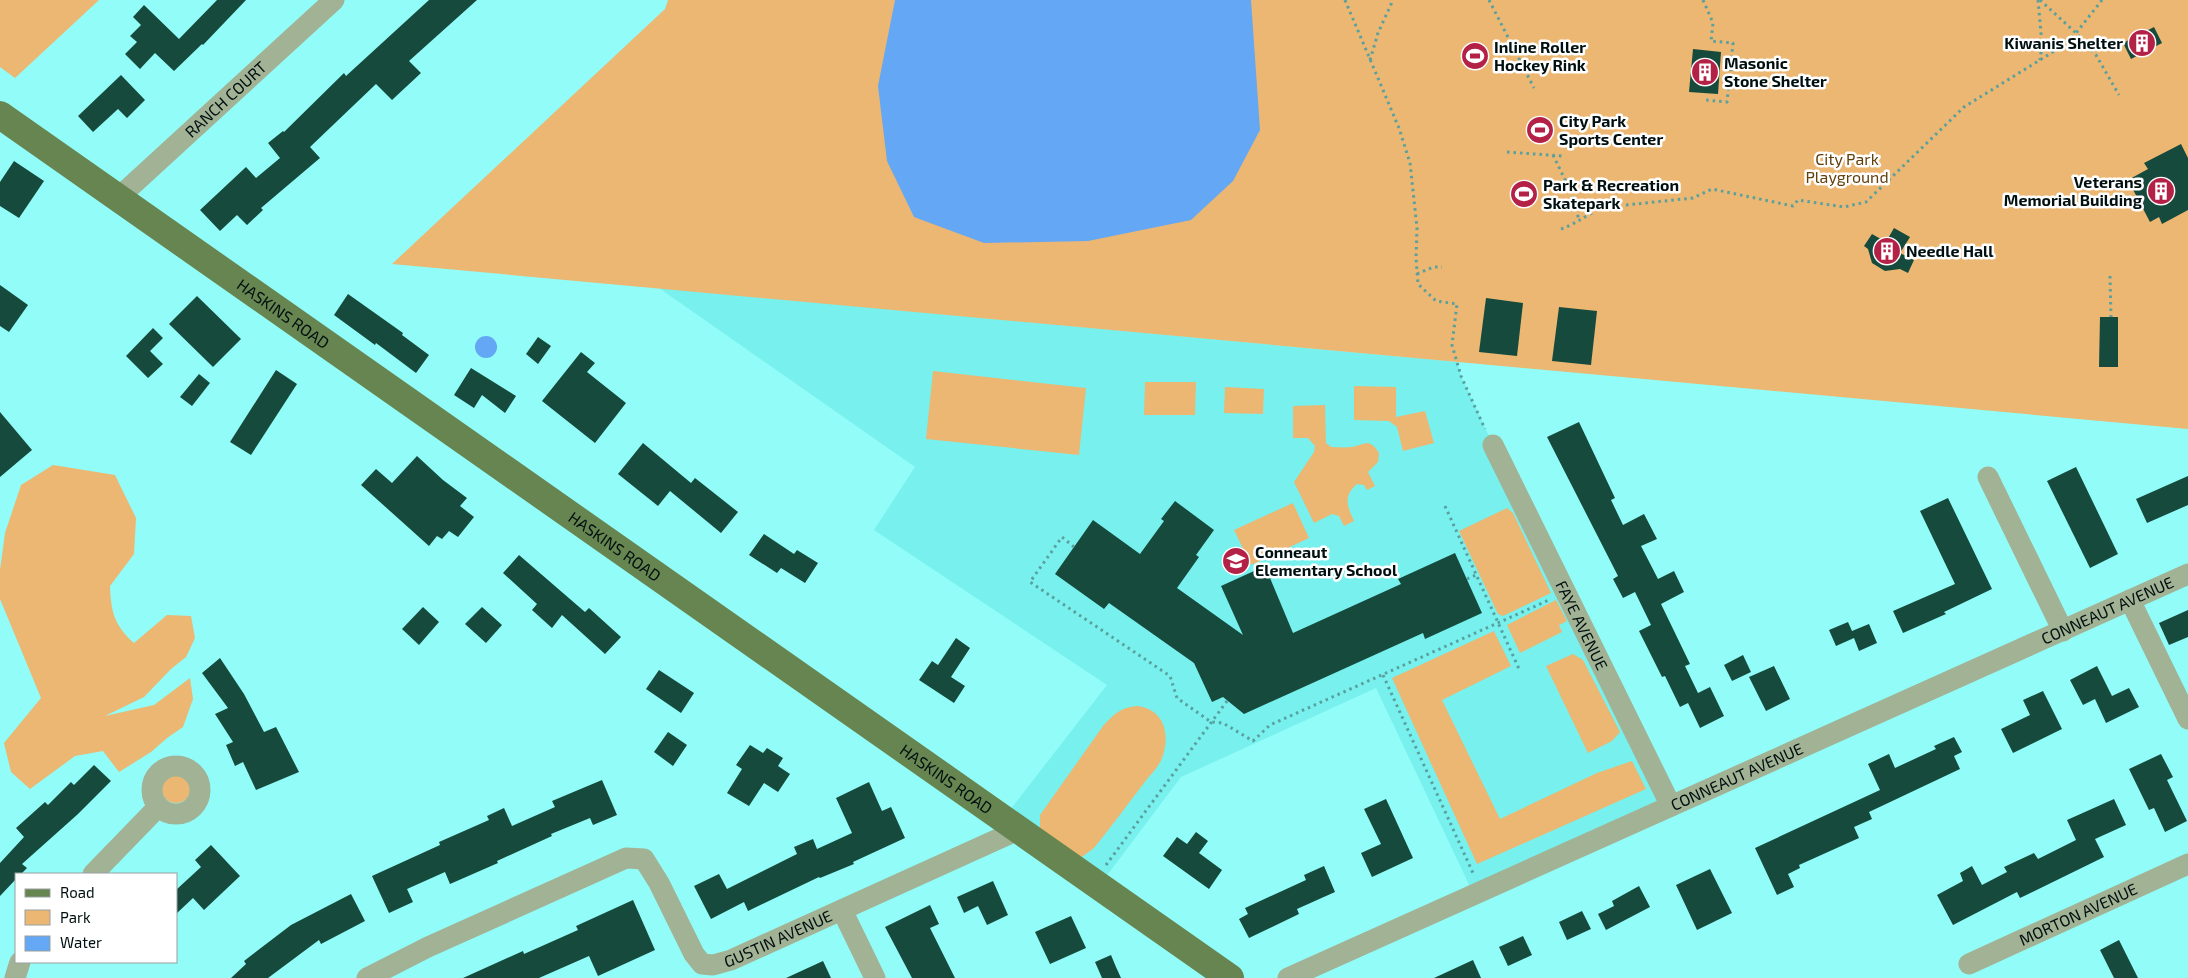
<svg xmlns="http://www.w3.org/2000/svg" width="2188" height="978" viewBox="0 0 2188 978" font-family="'Exo 2',sans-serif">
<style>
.built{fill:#78f0ed}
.green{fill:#ebb772}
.water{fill:#64a7f4}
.building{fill:#164a3d}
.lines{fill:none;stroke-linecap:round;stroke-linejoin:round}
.path{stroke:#59a09e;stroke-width:3;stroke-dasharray:2.5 4;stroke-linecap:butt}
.minor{stroke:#a1b295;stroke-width:21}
.major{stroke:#678550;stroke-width:28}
.labels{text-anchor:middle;stroke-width:5;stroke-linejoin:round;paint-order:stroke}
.poi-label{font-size:16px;font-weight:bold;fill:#000f0f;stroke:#fff;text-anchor:start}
.street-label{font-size:16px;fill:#000f0f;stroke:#fff}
.park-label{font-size:16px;fill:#61400c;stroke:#fff}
</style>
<rect width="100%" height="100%" fill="#92fcf8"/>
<path class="built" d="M 659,288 L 1457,362 L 1461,376 L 1493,445 L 1671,806 L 1474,895 L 1376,688 L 1181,777 L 1099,886 L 1003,819 L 1107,685 L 874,530 L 915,467 Z"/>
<g class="green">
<path d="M 0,0 L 99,0 L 15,78 L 0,67 Z"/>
<path d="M 668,0 L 2188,0 L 2188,429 L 392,264 L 665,9 Z"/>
<path d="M 933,371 L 1086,388 L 1079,455 L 926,439 Z"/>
<path d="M 1145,382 L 1196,382 L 1195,415 L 1144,415 Z"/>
<path d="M 1354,386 L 1396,387 L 1396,417 L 1425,411 L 1434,443 L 1403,451 L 1397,427 L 1389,421 L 1354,420 Z"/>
<path d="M 1225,387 L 1264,389 L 1263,414 L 1224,413 Z"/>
<path d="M 1325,405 L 1326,443 L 1331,447 C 1338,447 1345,448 1352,447 C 1366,444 1369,438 1379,453 L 1378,462 L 1368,472 L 1375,486 L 1367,490 L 1364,485 L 1357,484 C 1343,496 1347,506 1354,521 L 1344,526 L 1339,516 L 1332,514 L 1314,523 L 1294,482 L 1314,452 L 1315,446 L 1308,438 L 1293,438 L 1293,406 Z"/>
<path d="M 53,465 L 115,475 L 136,518 L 134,554 L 110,586 C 111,612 114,625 134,643 L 167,615 L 191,616 L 195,638 L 186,657 L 171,669 L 144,697 L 105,716 L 154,705 L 190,678 L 193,699 L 183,727 L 167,738 L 151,752 L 119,772 L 103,751 L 75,756 L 30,789 L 11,772 L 4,743 L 41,698 L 0,599 L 0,570 L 5,533 L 21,485 Z"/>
<path d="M 1293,503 L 1309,538 L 1251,565 L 1234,530 Z"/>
<path d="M 1507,508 L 1513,513 L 1551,593 L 1503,616 L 1498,614 L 1459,531 Z"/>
<path d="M 1556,600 L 1567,621 L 1559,625 L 1562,632 L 1520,653 L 1507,625 Z"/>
<path d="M 1494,631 L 1511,666 L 1442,700 L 1500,819 L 1597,773 L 1632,761 L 1646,789 L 1477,864 L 1392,678 Z"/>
<path d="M 1573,654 L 1583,660 L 1620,732 L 1612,741 L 1588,753 L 1546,666 Z"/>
<path d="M 1137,706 C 1164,709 1171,734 1162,758 C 1159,767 1149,776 1144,783 C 1127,805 1111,827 1094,848 L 1079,859 L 1040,832 L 1040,815 L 1103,726 C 1113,715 1121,707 1137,706 Z"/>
<circle cx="176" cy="789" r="14"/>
</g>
<g class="water">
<path d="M 895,0 L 1251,0 L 1260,130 L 1233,181 L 1191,220 L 1088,241 L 984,243 L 914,217 L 887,161 L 878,86 Z"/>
<circle cx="486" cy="347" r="11"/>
</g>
<g class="building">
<path d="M 217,0 L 246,0 L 203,45 L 202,44 L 174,71 L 155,53 L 140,69 L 125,54 L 137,42 L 130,36 L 141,25 L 133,17 L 144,5 L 179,39 Z"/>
<path d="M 429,0 L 477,0 L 409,61 L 421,73 L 392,100 L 376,84 L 310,147 L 320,158 L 261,208 L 263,210 L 247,225 L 237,215 L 220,231 L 200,210 L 246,167 L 256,178 L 280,158 L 268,143 L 283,131 L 284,132 L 344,73 L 346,76 Z"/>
<path d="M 2154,27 L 2162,43 L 2131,59 L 2123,43 Z"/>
<path d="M 1693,49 L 1721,52 L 1718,94 L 1689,92 Z"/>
<path d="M 121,75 L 145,100 L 127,118 L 118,109 L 93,132 L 78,116 Z"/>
<path d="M 2181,144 L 2188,158 L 2188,210 L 2162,224 L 2159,217 L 2150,222 L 2128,180 L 2148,169 L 2144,163 Z"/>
<path d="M 14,161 L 44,181 L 19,218 L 0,206 L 0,182 Z"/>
<path d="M 1894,228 L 1910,237 L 1900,253 L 1914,260 L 1908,273 L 1900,269 L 1885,271 L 1872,263 L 1868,249 L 1864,246 L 1872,234 L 1886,242 Z"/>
<path d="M 0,285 L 28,305 L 9,332 L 0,326 Z"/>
<path d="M 348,294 L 403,333 L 402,335 L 429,355 L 416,373 L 376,343 L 375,345 L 334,315 Z"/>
<path d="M 197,296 L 241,339 L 213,367 L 169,324 Z"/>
<path d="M 1486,298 L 1523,303 L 1517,356 L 1479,352 Z"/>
<path d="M 1559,307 L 1597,311 L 1591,365 L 1552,361 Z"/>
<path d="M 2100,317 L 2118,317 L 2118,367 L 2099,367 Z"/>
<path d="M 153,328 L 163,338 L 150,351 L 163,364 L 148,378 L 126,356 Z"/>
<path d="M 538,337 L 551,346 L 538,364 L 526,354 Z"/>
<path d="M 581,352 L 595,363 L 587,372 L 626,403 L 595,443 L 542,401 Z"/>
<path d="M 471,368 L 516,396 L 505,413 L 482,395 L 474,408 L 454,395 Z"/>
<path d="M 276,370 L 297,384 L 251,455 L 230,442 Z"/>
<path d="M 199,374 L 210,383 L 192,406 L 180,397 Z"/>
<path d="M 0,412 L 32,450 L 0,477 Z"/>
<path d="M 1579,422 L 1615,498 L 1611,500 L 1623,525 L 1644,514 L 1657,539 L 1641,546 L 1658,579 L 1674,571 L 1684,592 L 1661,604 L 1690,664 L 1685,666 L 1698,693 L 1710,687 L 1724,716 L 1700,728 L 1688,703 L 1680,707 L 1665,676 L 1662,677 L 1639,631 L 1651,625 L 1635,592 L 1623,598 L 1613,579 L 1618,576 L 1547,437 Z"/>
<path d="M 643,443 L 691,483 L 695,478 L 738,512 L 721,533 L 670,491 L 658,506 L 618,474 Z"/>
<path d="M 417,456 L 443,480 L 467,498 L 460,506 L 474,517 L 458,537 L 449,531 L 442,539 L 437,536 L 429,546 L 361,485 L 376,469 L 392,483 Z"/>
<path d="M 2076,467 L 2118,554 L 2090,568 L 2047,481 Z"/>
<path d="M 2188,476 L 2188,505 L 2147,523 L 2136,499 Z"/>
<path d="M 1948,498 L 1992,589 L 1944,612 L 1946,614 L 1903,633 L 1893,611 L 1955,584 L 1920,511 Z"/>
<path d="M 1175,501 L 1214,530 L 1196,555 L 1199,557 L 1177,588 L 1243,635 L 1221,586 L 1265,566 L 1293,633 L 1401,584 L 1398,579 L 1455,553 L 1482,613 L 1425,639 L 1423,633 L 1244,714 L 1223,697 L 1212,702 L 1194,663 L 1109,603 L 1104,609 L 1055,574 L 1093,520 L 1140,554 L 1164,521 L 1161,519 Z"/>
<path d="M 764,534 L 794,554 L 797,550 L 818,563 L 805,583 L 781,568 L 777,573 L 749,555 Z"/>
<path d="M 519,555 L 585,612 L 589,608 L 621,637 L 605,654 L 562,615 L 552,628 L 532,610 L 537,604 L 503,573 Z"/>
<path d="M 423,607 L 439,622 L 419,645 L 402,629 Z"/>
<path d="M 482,607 L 502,625 L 486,643 L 465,624 Z"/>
<path d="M 2188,610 L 2188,637 L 2169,645 L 2159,623 Z"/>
<path d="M 1848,622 L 1852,631 L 1869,624 L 1877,643 L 1859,651 L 1854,638 L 1836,646 L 1829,630 Z"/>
<path d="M 956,638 L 970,648 L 951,677 L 965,686 L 954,703 L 919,680 L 932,661 L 938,665 Z"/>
<path d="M 1743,655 L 1751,672 L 1732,681 L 1724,665 Z"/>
<path d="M 220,658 L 244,694 L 264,732 L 276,727 L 299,772 L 256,790 L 243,762 L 235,766 L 226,745 L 233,742 L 215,714 L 228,708 L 202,673 Z"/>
<path d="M 1774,666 L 1790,699 L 1766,711 L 1749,677 Z"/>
<path d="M 2097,666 L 2112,696 L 2129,688 L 2139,707 L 2106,723 L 2095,699 L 2083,705 L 2070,680 Z"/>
<path d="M 659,670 L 694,693 L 681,713 L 646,689 Z"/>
<path d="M 2043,691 L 2062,729 L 2013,753 L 2001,729 L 2030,715 L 2023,700 Z"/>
<path d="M 668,732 L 687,745 L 673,766 L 654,752 Z"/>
<path d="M 1954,737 L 1962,752 L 1954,756 L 1960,769 L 1869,812 L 1872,819 L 1854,827 L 1859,838 L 1799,865 L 1800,868 L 1788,874 L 1794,887 L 1777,895 L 1755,848 L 1880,790 L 1868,764 L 1889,754 L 1895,768 L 1936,749 L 1934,746 Z"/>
<path d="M 750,745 L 763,753 L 767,748 L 783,758 L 778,766 L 790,774 L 778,792 L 764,783 L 749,806 L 727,793 L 742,769 L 736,765 Z"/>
<path d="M 2161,754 L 2173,777 L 2167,780 L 2187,821 L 2165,832 L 2154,808 L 2149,810 L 2129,769 Z"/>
<path d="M 94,765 L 111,781 L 78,814 L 22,864 L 27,868 L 21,874 L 16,874 L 16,879 L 0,896 L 0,863 L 24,837 L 16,828 L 45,802 L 48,805 L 71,782 L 74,785 Z"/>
<path d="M 602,780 L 617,815 L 593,825 L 590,818 L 551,834 L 552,836 L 497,861 L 498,863 L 450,884 L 445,872 L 407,889 L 413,902 L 389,913 L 372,876 L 440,845 L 439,842 L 489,820 L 487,816 L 504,808 L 512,826 L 555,807 L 552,801 Z"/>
<path d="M 869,782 L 882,811 L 891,807 L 905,838 L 853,862 L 854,864 L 820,878 L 819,877 L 748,911 L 744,902 L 711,919 L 694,886 L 719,874 L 727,889 L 797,854 L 794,847 L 813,839 L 817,849 L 852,833 L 836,798 Z"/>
<path d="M 1386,799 L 1413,858 L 1372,877 L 1361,853 L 1381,844 L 1364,809 Z"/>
<path d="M 2114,799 L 2126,825 L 2095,839 L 2104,857 L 2020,898 L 2017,892 L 1953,925 L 1937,895 L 1963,881 L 1960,873 L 1972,866 L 1982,885 L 2007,872 L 2004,867 L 2034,853 L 2038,859 L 2076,840 L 2067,820 Z"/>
<path d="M 1196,832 L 1208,841 L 1199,853 L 1222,870 L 1209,889 L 1163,856 L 1177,837 L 1187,844 Z"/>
<path d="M 211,845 L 240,876 L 204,910 L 193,898 L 176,914 L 176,890 L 201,867 L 195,860 Z"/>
<path d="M 1324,866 L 1335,892 L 1297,909 L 1299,914 L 1249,938 L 1239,919 L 1248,914 L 1245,908 L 1306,880 L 1304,875 Z"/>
<path d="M 1710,869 L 1732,913 L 1697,930 L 1676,885 Z"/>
<path d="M 993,881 L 1008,915 L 987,925 L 978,906 L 964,913 L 957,897 Z"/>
<path d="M 1639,886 L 1650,907 L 1606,930 L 1598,914 L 1614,906 L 1612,901 Z"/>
<path d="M 351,894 L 365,921 L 321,944 L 319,940 L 268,978 L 231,978 L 246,964 L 244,961 L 291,925 Z"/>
<path d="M 633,900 L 655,950 L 598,976 L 589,956 L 539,978 L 463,978 L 523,951 L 524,954 L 578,930 L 576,926 Z"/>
<path d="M 930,905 L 939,924 L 930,928 L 955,978 L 912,978 L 885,927 Z"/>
<path d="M 1582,911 L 1591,929 L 1567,940 L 1559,922 Z"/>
<path d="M 1071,916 L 1086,948 L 1050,964 L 1035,932 Z"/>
<path d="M 1523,936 L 1532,955 L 1508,966 L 1499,947 Z"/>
<path d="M 2119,940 L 2138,978 L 2114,978 L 2100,950 Z"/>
<path d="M 1111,955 L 1116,967 L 1121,978 L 1102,978 L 1095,962 Z"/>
<path d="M 1473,960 L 1481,978 L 1434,978 Z"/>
<path d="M 823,961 L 831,978 L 786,978 Z"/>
</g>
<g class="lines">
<g class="path">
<path d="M 1345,0 L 1399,128 L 1410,163 L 1417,228 L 1416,258 L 1418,284 L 1436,301 L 1457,304 L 1452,345 L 1461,376 L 1485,429"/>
<path d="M 1489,0 L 1534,88"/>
<path d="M 1703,0 L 1713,23 L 1711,41 L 1733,43 L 1727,102 L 1706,100"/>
<path d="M 2038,0 L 2042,44 L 2040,60"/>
<path d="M 2040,0 L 2076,33 L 2096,55 L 2119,95"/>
<path d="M 1370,60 L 1378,33 L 1393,0"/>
<path d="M 1507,152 L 1562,156"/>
<path d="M 1553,155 L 1571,192 L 1579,220"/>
<path d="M 1626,205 L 1693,198 L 1712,189 L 1793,206 L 1798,200 L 1844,207 L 1866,202 L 1964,107 L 2069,42 L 2102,0"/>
<path d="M 1561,229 C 1573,225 1582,218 1594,212"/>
<path d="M 1417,274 L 1433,267 L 1442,267"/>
<path d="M 2110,276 L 2111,317"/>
<path d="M 1445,506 L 1520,671"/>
<path d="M 1074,547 L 1062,537 L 1030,582 L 1170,676 L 1177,698 L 1211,722 L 1223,723 L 1253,741 L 1270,725 L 1549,600"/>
<path d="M 1467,579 L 1476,575"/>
<path d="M 1383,675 L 1473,873"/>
<path d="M 1106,865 L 1227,701"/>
</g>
<g class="minor">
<path id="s1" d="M 118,198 L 334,0"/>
<path id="s2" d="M 1493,445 L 1671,806"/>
<path d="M 1988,477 L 2063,631"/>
<path d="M 2130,600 L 2188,719"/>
<circle cx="176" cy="790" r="24"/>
<path d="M 93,874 L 158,807"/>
<path d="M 842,910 L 875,978"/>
<path id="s3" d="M 1969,964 L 2188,864"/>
<path d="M 15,978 L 20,962"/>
<path id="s4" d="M 367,978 L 428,947 L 626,858 L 644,859 L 659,883 L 694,954 L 702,964 L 713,965 L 731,960 L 1018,830"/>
<path id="s5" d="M 1288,978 L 2188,574"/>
</g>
<path class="major" id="s6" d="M 0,115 L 1230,978"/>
</g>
<defs>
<g id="building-disc" transform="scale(1.4375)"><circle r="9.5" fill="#b32147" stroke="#fff"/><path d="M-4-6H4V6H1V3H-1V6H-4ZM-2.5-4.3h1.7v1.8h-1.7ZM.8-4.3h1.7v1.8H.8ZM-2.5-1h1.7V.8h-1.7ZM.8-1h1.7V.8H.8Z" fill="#fff"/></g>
<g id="stadium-disc" transform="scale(1.4375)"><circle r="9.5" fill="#b32147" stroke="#fff"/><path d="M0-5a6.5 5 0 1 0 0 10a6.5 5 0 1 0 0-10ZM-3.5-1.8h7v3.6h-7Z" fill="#fff"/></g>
<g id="school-disc" transform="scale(1.4375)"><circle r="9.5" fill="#b32147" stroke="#fff"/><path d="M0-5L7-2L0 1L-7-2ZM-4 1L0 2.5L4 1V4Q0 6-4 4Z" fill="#fff"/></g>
</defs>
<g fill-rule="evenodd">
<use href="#building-disc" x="2142" y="43"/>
<use href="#stadium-disc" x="1475" y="56"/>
<use href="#building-disc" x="1705" y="72"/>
<use href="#stadium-disc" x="1540" y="130"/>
<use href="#building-disc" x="2161" y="191"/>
<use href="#stadium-disc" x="1524" y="194"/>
<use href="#building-disc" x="1887" y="251"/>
<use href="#school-disc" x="1236" y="561"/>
</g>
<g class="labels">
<g class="poi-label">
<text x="2123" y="49" text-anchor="end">Kiwanis Shelter</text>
<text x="1494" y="53">Inline Roller<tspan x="1494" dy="18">Hockey Rink</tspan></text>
<text x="1724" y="69">Masonic<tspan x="1724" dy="18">Stone Shelter</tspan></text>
<text x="1559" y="127">City Park<tspan x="1559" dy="18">Sports Center</tspan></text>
<text x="2142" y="188" text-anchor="end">Veterans<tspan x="2142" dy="18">Memorial Building</tspan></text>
<text x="1543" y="191">Park &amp; Recreation<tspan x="1543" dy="18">Skatepark</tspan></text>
<text x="1906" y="257">Needle Hall</text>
<text x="1255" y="558">Conneaut<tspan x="1255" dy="18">Elementary School</tspan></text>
</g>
<g class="street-label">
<text dy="6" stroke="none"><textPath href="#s1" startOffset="146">RANCH COURT</textPath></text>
<text dy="6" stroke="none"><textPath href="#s6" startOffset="346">HASKINS ROAD</textPath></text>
<text dy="6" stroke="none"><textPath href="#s6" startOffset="751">HASKINS ROAD</textPath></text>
<text dy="6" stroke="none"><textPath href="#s5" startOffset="898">CONNEAUT AVENUE</textPath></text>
<text dy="6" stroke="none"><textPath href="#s2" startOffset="201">FAYE AVENUE</textPath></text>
<text dy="6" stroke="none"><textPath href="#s5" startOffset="492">CONNEAUT AVENUE</textPath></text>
<text dy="6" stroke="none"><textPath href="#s6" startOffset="1156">HASKINS ROAD</textPath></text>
<text dy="6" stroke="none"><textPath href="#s3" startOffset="120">MORTON AVENUE</textPath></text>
<text dy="6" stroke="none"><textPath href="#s4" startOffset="505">GUSTIN AVENUE</textPath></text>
</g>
<g class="park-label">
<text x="1847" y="165">City Park<tspan x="1847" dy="18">Playground</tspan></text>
</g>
</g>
<rect x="15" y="873" width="162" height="90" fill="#ffffff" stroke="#999f9f"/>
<rect x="25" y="889" width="25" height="8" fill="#678550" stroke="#999f9f"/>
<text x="60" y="898" font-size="15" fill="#000f0f">Road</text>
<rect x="25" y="910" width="25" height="15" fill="#ebb772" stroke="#999f9f"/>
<text x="60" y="923" font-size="15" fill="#000f0f">Park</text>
<rect x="25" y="936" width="25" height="15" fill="#64a7f4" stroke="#999f9f"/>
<text x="60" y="948" font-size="15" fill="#000f0f">Water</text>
</svg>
